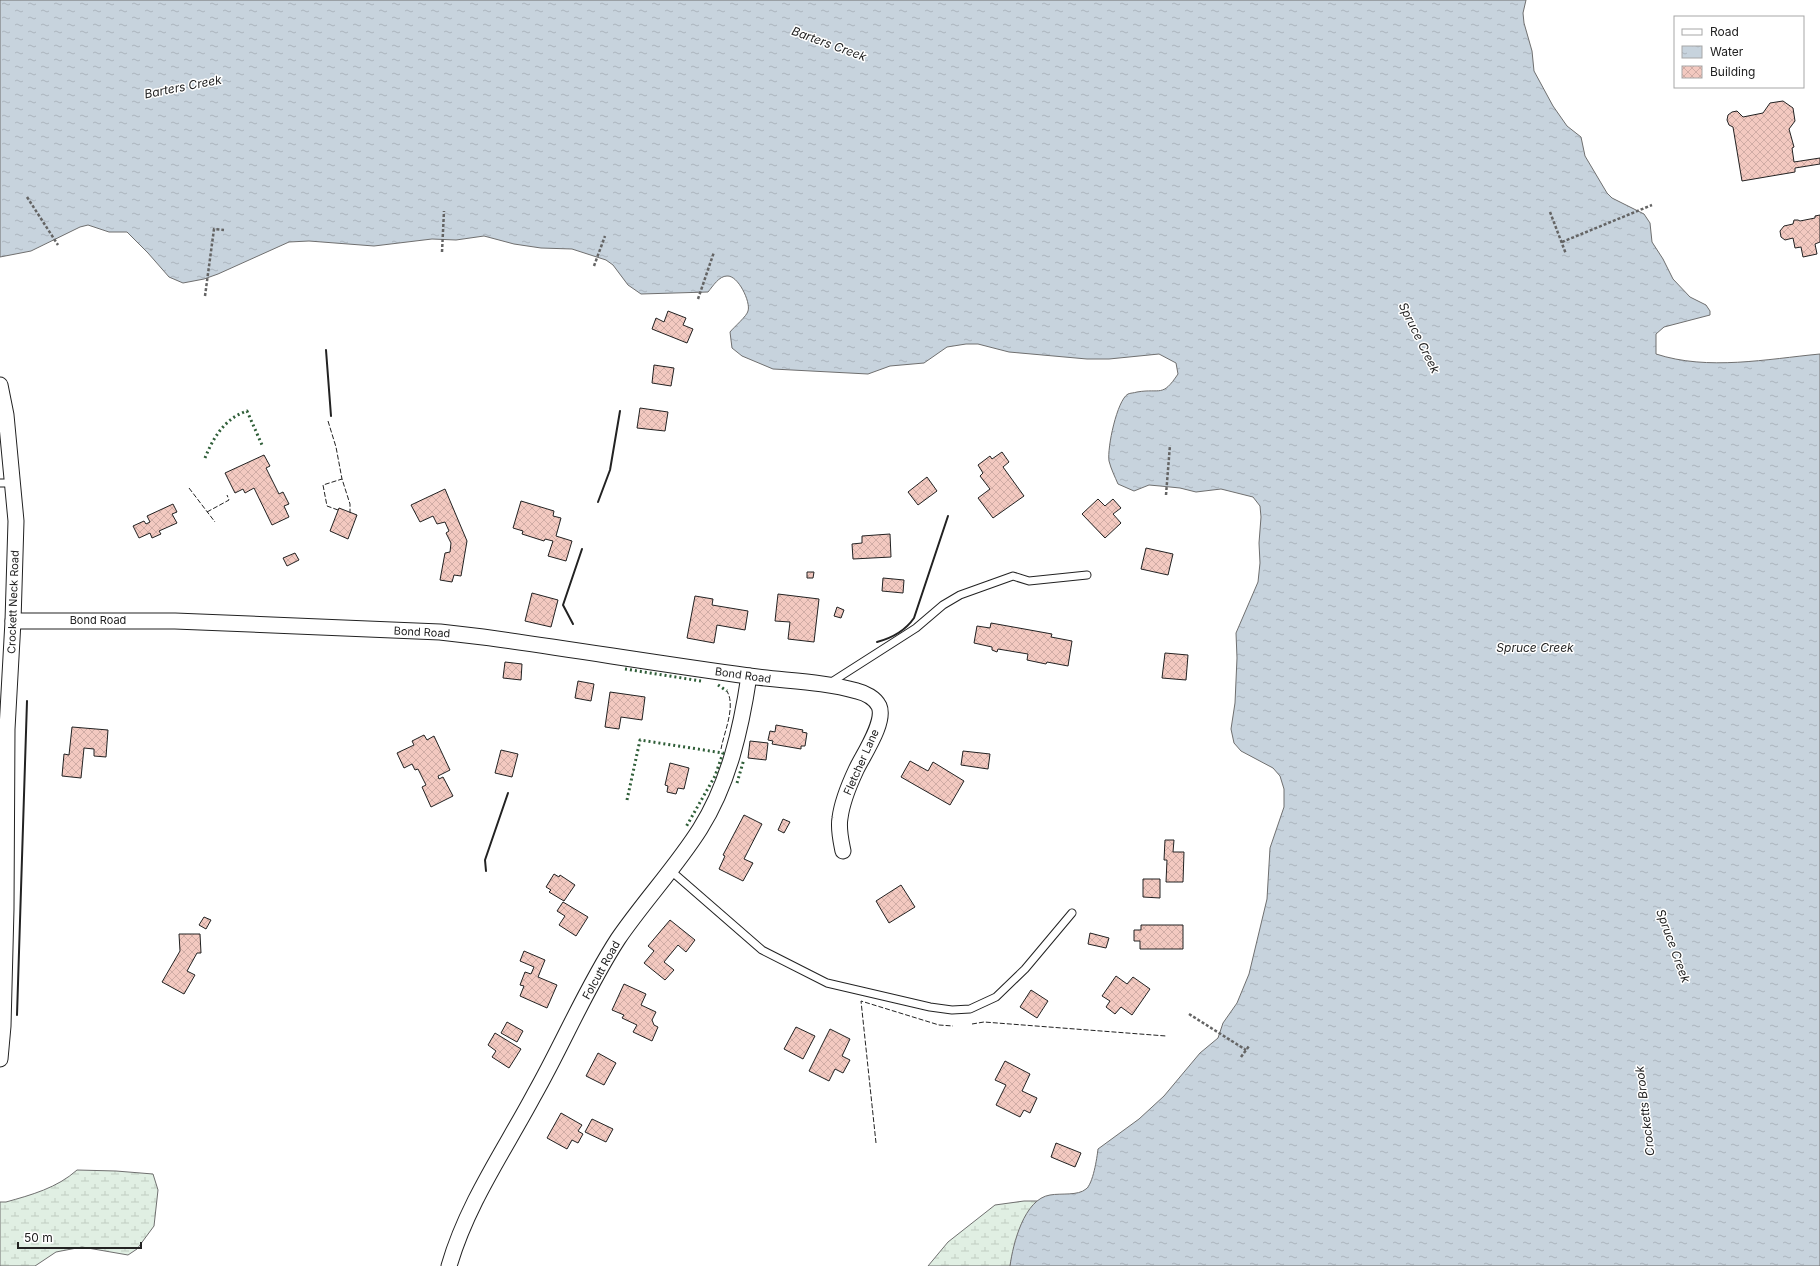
<svg xmlns="http://www.w3.org/2000/svg" width="1820" height="1266" viewBox="0 0 1820 1266" font-family="Inter,sans-serif">
<style>
.wetland{fill:url(#wetland-marsh);stroke:#6f6f6f}
.water{fill:url(#water-ripples);stroke:#6f6f6f}
.building{fill:url(#building-cross-hatch);stroke:#222}
.lines{fill:none;stroke-linecap:round;stroke-linejoin:round}
.service-casing{stroke:#222;stroke-width:9}
.minor-casing{stroke:#222;stroke-width:17}
.path{stroke:#646464;stroke-width:2.5;stroke-dasharray:3 2;stroke-linecap:butt}
.service{stroke:#fff;stroke-width:7}
.minor{stroke:#fff;stroke-width:15}
.hedge{stroke:#2f5e38;stroke-width:3;stroke-dasharray:2 3;stroke-linecap:butt}
.fence{stroke:#222;stroke-width:1;stroke-dasharray:5 2;stroke-linecap:butt}
.wall{stroke:#222;stroke-width:2}
.labels{text-anchor:middle;stroke-width:3;stroke-linejoin:round;paint-order:stroke}
.street-label{font-size:11px;fill:#222;stroke:#fff}
.water-label{font-size:12px;font-style:italic;fill:#222;stroke:#fff}
</style>
<defs>
<pattern id="wetland-marsh" width="20" height="14" patternUnits="userSpaceOnUse"><rect width="20" height="14" fill="#e0efe3"/><path d="M1 5h8M5 5V1M11 12h8M15 12V8" fill="none" stroke="#c0cdc2"/></pattern>
<pattern id="water-ripples" width="26" height="14" patternUnits="userSpaceOnUse"><rect width="26" height="14" fill="#c7d3dd"/><path d="M2 4q2-2 4 0t4 0M15 11q2-2 4 0t4 0" fill="none" stroke="#abb5bd"/></pattern>
<pattern id="building-cross-hatch" width="8" height="8" patternUnits="userSpaceOnUse"><rect width="8" height="8" fill="#f3c9c0"/><path d="M0 0l8 8M0 8l8-8" fill="none" stroke="#d0aca5"/></pattern>
</defs>
<rect width="100%" height="100%" fill="#fff"/>
<g class="wetland">
<path d="M 77,1170 L 116,1171 L 153,1174 L 158,1190 L 154,1226 L 137,1249 L 128,1255 L 82,1247 L 56,1252 L 35,1266 L 0,1266 L 0,1202 L 6,1202 C 31,1195 57,1188 77,1170 Z"/>
<path d="M 1024,1201 L 1037,1201 C 1022,1220 1015,1243 1010,1266 L 928,1266 L 948,1242 L 995,1205 Z"/>
</g>
<path class="water" d="M 0,0 L 1526,0 L 1523,13 L 1524,23 L 1532,51 L 1534,71 L 1553,106 L 1567,126 L 1581,137 L 1585,156 L 1607,193 L 1612,198 L 1644,214 L 1650,223 L 1652,242 L 1663,259 L 1673,279 L 1690,297 L 1706,305 L 1710,311 L 1710,315 L 1664,327 L 1656,334 L 1656,354 C 1708,371 1767,359 1820,354 L 1820,1266 L 1010,1266 C 1013,1244 1024,1199 1050,1195 C 1061,1193 1078,1196 1086,1189 C 1093,1184 1097,1158 1098,1149 L 1139,1119 L 1164,1096 L 1200,1053 L 1218,1038 L 1223,1023 L 1237,1003 L 1249,974 L 1267,899 L 1270,848 L 1284,807 L 1284,789 L 1280,776 L 1273,768 L 1241,751 L 1234,743 L 1231,729 L 1235,703 L 1237,658 L 1236,633 L 1258,582 L 1260,563 L 1259,543 L 1261,517 L 1260,506 L 1253,497 L 1221,489 L 1196,492 L 1180,488 L 1160,486 L 1149,485 L 1134,491 L 1118,484 C 1115,477 1111,469 1109,461 C 1107,448 1117,400 1128,394 C 1130,393 1134,393 1137,392 C 1161,388 1162,398 1178,374 L 1176,363 L 1159,354 L 1109,359 L 1087,359 L 1009,352 L 978,344 L 966,344 L 947,347 L 924,363 L 890,366 L 868,374 L 773,369 L 742,356 L 732,348 L 730,332 C 734,327 747,316 748,311 C 751,302 738,275 727,276 C 719,276 713,286 708,292 L 641,294 L 628,285 L 613,265 L 606,260 L 572,249 L 541,248 L 514,244 L 484,236 L 456,240 L 432,239 L 374,246 L 309,241 L 289,242 L 218,274 L 204,279 L 183,283 L 169,277 L 148,253 L 127,232 L 109,232 L 88,225 L 80,227 L 31,251 L 0,257 Z"/>
<g class="building">
<path d="M 1783,101 L 1793,108 L 1795,121 L 1789,129 L 1794,147 L 1792,148 L 1794,162 L 1820,158 L 1820,164 L 1795,168 L 1795,172 L 1742,181 L 1733,127 L 1729,125 L 1727,120 L 1728,115 L 1732,112 L 1737,111 L 1743,117 L 1763,113 L 1770,103 Z"/>
<path d="M 1820,215 L 1820,242 L 1815,244 L 1817,254 L 1803,257 L 1801,247 L 1795,248 L 1793,238 L 1785,240 L 1781,237 L 1780,231 L 1784,226 L 1793,224 L 1794,220 L 1798,220 L 1800,221 L 1815,218 L 1815,216 Z"/>
<path d="M 668,311 L 686,318 L 683,325 L 693,329 L 687,343 L 652,329 L 656,318 L 664,322 Z"/>
<path d="M 654,365 L 674,368 L 671,386 L 652,383 Z"/>
<path d="M 640,408 L 668,412 L 665,431 L 637,428 Z"/>
<path d="M 1002,452 L 1009,462 L 1003,467 L 1024,496 L 993,518 L 978,498 L 990,489 L 980,476 L 983,473 L 978,465 L 990,456 L 992,459 Z"/>
<path d="M 264,455 L 270,466 L 266,468 L 279,494 L 283,492 L 289,504 L 284,506 L 289,517 L 272,525 L 254,488 L 245,493 L 243,489 L 235,493 L 225,473 Z"/>
<path d="M 927,477 L 937,491 L 918,505 L 908,492 Z"/>
<path d="M 445,489 L 467,541 L 461,576 L 454,575 L 452,582 L 440,580 L 445,553 L 450,552 L 451,543 L 446,533 L 449,531 L 445,522 L 437,524 L 433,516 L 420,522 L 411,505 Z"/>
<path d="M 1098,499 L 1105,506 L 1113,499 L 1121,508 L 1113,514 L 1121,523 L 1105,538 L 1082,514 Z"/>
<path d="M 521,501 L 554,511 L 553,516 L 561,518 L 556,536 L 572,541 L 566,561 L 548,556 L 553,541 L 545,539 L 544,541 L 522,534 L 523,531 L 513,528 Z"/>
<path d="M 173,504 L 177,512 L 172,514 L 177,523 L 159,531 L 161,534 L 152,538 L 150,533 L 139,538 L 133,526 L 144,521 L 146,524 L 150,522 L 147,516 Z"/>
<path d="M 339,508 L 357,515 L 348,539 L 330,531 Z"/>
<path d="M 890,534 L 891,557 L 853,559 L 852,544 L 862,543 L 862,536 Z"/>
<path d="M 1146,548 L 1173,554 L 1168,575 L 1141,569 Z"/>
<path d="M 295,553 L 299,560 L 287,566 L 283,558 Z"/>
<path d="M 807,572 L 814,572 L 813,578 L 807,578 Z"/>
<path d="M 883,578 L 904,580 L 903,593 L 882,591 Z"/>
<path d="M 532,593 L 558,600 L 551,627 L 525,621 Z"/>
<path d="M 778,594 L 819,599 L 814,642 L 788,639 L 790,622 L 775,621 Z"/>
<path d="M 695,596 L 713,599 L 712,605 L 748,611 L 745,630 L 717,625 L 714,643 L 687,638 Z"/>
<path d="M 837,607 L 844,610 L 841,618 L 834,616 Z"/>
<path d="M 991,623 L 1052,634 L 1051,637 L 1072,641 L 1068,666 L 1047,662 L 1046,664 L 1027,660 L 1028,654 L 998,649 L 997,652 L 992,650 L 992,647 L 974,643 L 977,626 L 990,628 Z"/>
<path d="M 1165,653 L 1188,655 L 1186,680 L 1162,678 Z"/>
<path d="M 505,662 L 522,664 L 521,680 L 503,678 Z"/>
<path d="M 578,681 L 594,684 L 591,701 L 575,698 Z"/>
<path d="M 610,692 L 645,697 L 642,720 L 621,717 L 619,729 L 605,727 Z"/>
<path d="M 776,725 L 803,730 L 802,732 L 807,733 L 805,746 L 801,746 L 801,749 L 772,744 L 773,741 L 768,740 L 770,731 L 775,732 Z"/>
<path d="M 72,727 L 108,730 L 106,757 L 94,756 L 94,749 L 84,748 L 81,778 L 62,776 L 64,754 L 69,755 Z"/>
<path d="M 424,735 L 427,740 L 434,736 L 450,770 L 438,776 L 439,779 L 443,777 L 453,796 L 431,807 L 422,787 L 426,785 L 418,769 L 415,770 L 412,764 L 404,768 L 397,753 L 414,745 L 412,741 Z"/>
<path d="M 750,741 L 768,743 L 766,760 L 748,758 Z"/>
<path d="M 501,750 L 518,754 L 512,777 L 495,773 Z"/>
<path d="M 963,751 L 990,754 L 988,769 L 961,765 Z"/>
<path d="M 910,761 L 928,771 L 933,762 L 964,781 L 950,805 L 901,777 Z"/>
<path d="M 670,763 L 689,768 L 684,789 L 678,788 L 676,794 L 667,792 L 668,786 L 665,785 Z"/>
<path d="M 744,815 L 762,824 L 744,859 L 753,863 L 743,881 L 719,869 L 725,856 L 723,855 Z"/>
<path d="M 783,819 L 790,822 L 784,833 L 778,830 Z"/>
<path d="M 1165,840 L 1174,840 L 1173,852 L 1184,852 L 1183,882 L 1166,882 L 1167,860 L 1164,860 Z"/>
<path d="M 554,874 L 559,877 L 560,875 L 575,885 L 564,901 L 549,892 L 551,890 L 546,887 Z"/>
<path d="M 1143,879 L 1160,879 L 1160,898 L 1143,897 Z"/>
<path d="M 901,885 L 915,907 L 889,923 L 876,901 Z"/>
<path d="M 563,902 L 588,917 L 576,936 L 559,925 L 565,916 L 557,911 Z"/>
<path d="M 204,917 L 211,920 L 206,929 L 199,925 Z"/>
<path d="M 670,920 L 695,940 L 686,952 L 678,945 L 664,962 L 674,970 L 665,980 L 644,963 L 654,951 L 648,946 Z"/>
<path d="M 1141,925 L 1183,925 L 1183,949 L 1140,949 L 1140,941 L 1134,941 L 1134,930 L 1141,930 Z"/>
<path d="M 1090,933 L 1109,938 L 1106,948 L 1088,944 Z"/>
<path d="M 179,934 L 200,934 L 201,953 L 197,953 L 187,971 L 195,975 L 184,994 L 162,982 L 180,951 Z"/>
<path d="M 524,951 L 545,960 L 538,977 L 557,985 L 547,1008 L 520,996 L 524,986 L 520,985 L 525,972 L 531,974 L 534,967 L 520,961 Z"/>
<path d="M 1116,976 L 1127,984 L 1133,977 L 1150,989 L 1132,1015 L 1121,1007 L 1115,1014 L 1106,1007 L 1110,1001 L 1102,996 Z"/>
<path d="M 624,984 L 646,994 L 641,1005 L 656,1012 L 652,1020 L 654,1025 L 658,1027 L 652,1041 L 633,1032 L 637,1025 L 622,1018 L 624,1015 L 612,1010 Z"/>
<path d="M 1031,990 L 1048,1001 L 1037,1018 L 1020,1007 Z"/>
<path d="M 507,1022 L 523,1031 L 517,1042 L 501,1033 Z"/>
<path d="M 796,1027 L 815,1036 L 803,1059 L 784,1049 Z"/>
<path d="M 830,1029 L 850,1039 L 842,1056 L 850,1060 L 843,1073 L 835,1069 L 829,1081 L 809,1071 Z"/>
<path d="M 495,1033 L 521,1049 L 509,1068 L 492,1057 L 496,1051 L 488,1045 Z"/>
<path d="M 598,1053 L 616,1063 L 604,1085 L 586,1076 Z"/>
<path d="M 1005,1061 L 1030,1074 L 1022,1091 L 1037,1098 L 1030,1113 L 1024,1110 L 1020,1117 L 996,1105 L 1006,1085 L 995,1080 Z"/>
<path d="M 561,1113 L 582,1125 L 578,1131 L 583,1134 L 578,1143 L 572,1140 L 567,1149 L 547,1138 Z"/>
<path d="M 592,1119 L 613,1129 L 606,1142 L 585,1132 Z"/>
<path d="M 1056,1143 L 1081,1153 L 1075,1167 L 1051,1157 Z"/>
</g>
<g class="lines">
<g class="service-casing">
<g id="service">
<path d="M 0,483 L 13,483"/>
<path d="M 830,683 L 916,628 L 943,605 L 960,595 L 1013,576 L 1029,581 L 1087,575"/>
<path d="M 670,870 L 762,950 L 827,983 L 930,1007 L 952,1010 L 970,1009 L 996,997 L 1025,969 L 1072,913"/>
</g>
</g>
<g class="minor-casing">
<g id="minor">
<path d="M 0,385 L 6,415 L 16,521 L 13,621 L 7,729 L 6,909 L 3,1026 L 0,1059"/>
<path d="M 13,621 L 175,621 L 440,632 L 483,637 C 571,649 660,664 749,676 C 784,681 822,681 857,691 C 865,693 875,698 879,706 C 886,722 863,755 856,770 C 849,785 842,802 840,818 C 838,829 841,841 843,851"/>
<path d="M 449,1266 C 467,1204 504,1151 534,1095 C 563,1044 586,988 618,939 C 644,901 676,867 700,829 C 729,783 741,729 749,676"/>
</g>
</g>
<g class="path">
<path d="M 27,197 L 58,245"/>
<path d="M 1550,212 L 1566,254"/>
<path d="M 1562,242 L 1652,205"/>
<path d="M 442,252 L 444,211"/>
<path d="M 594,266 L 605,236"/>
<path d="M 205,296 L 214,229 L 224,230"/>
<path d="M 698,299 L 714,252"/>
<path d="M 1166,495 L 1170,445"/>
<path d="M 1189,1014 L 1246,1050"/>
<path d="M 1241,1057 L 1249,1046"/>
</g>
<use href="#service" class="service"/>
<use href="#minor" class="minor"/>
<g class="hedge">
<path d="M 205,458 C 213,438 225,418 247,411 L 262,445"/>
<path d="M 625,669 L 701,681"/>
<path d="M 718,685 L 727,691"/>
<path d="M 737,783 L 744,759"/>
<path d="M 627,800 L 640,740 L 723,753 L 715,776 L 686,827"/>
</g>
<g class="fence">
<path d="M 328,421 L 336,447 L 342,479"/>
<path d="M 189,488 L 215,522"/>
<path d="M 338,510 L 327,506 L 323,485 L 342,479 L 350,504 L 350,513"/>
<path d="M 207,512 L 229,500 L 227,495"/>
<path d="M 721,749 C 724,732 736,707 727,691"/>
<path d="M 972,1024 L 984,1022 L 1166,1036"/>
<path d="M 876,1143 L 861,1001 L 939,1025 L 953,1026"/>
</g>
<g class="wall">
<path d="M 326,350 L 331,416"/>
<path d="M 598,502 L 610,470 L 620,411"/>
<path d="M 573,624 L 563,605 L 582,549"/>
<path d="M 877,642 C 892,638 905,631 914,618 L 948,516"/>
<path d="M 486,871 L 485,860 L 508,793"/>
<path d="M 17,1015 L 27,701"/>
</g>
</g>
<g class="labels">
<g class="street-label">
<text transform="translate(13 602) rotate(-88)" y="4">Crockett Neck Road</text>
<text x="98" y="624">Bond Road</text>
<text transform="translate(422 632) rotate(3)" y="4">Bond Road</text>
<text transform="translate(743 675) rotate(8)" y="4">Bond Road</text>
<text transform="translate(861 762) rotate(-66)" y="4">Fletcher Lane</text>
<text transform="translate(601 970) rotate(-61)" y="4">Folcutt Road</text>
</g>
<g class="water-label">
<text transform="translate(829 44) rotate(20)" y="4">Barters Creek</text>
<text transform="translate(183 87) rotate(-11)" y="4">Barters Creek</text>
<text transform="translate(1419 338) rotate(64)" y="4">Spruce Creek</text>
<text x="1535" y="652">Spruce Creek</text>
<text transform="translate(1673 946) rotate(70)" y="4">Spruce Creek</text>
<text transform="translate(1645 1111) rotate(-97)" y="4">Crocketts Brook</text>
</g>
</g>
<rect x="1674" y="16" width="130" height="72" fill="#ffffff" stroke="#a7a7a7"/>
<rect x="1682" y="29" width="20" height="6" fill="#ffffff" stroke="#a7a7a7"/>
<text x="1710" y="36" font-size="12" fill="#222222">Road</text>
<rect x="1682" y="46" width="20" height="12" fill="url(#water-ripples)" stroke="#a7a7a7"/>
<text x="1710" y="56" font-size="12" fill="#222222">Water</text>
<rect x="1682" y="66" width="20" height="12" fill="url(#building-cross-hatch)" stroke="#a7a7a7"/>
<text x="1710" y="76" font-size="12" fill="#222222">Building</text>
<path d="M18 1242v6h123v-6" fill="none" stroke="#222222" stroke-width="2"/>
<text x="24" y="1242" font-size="12" fill="#222222" stroke="#ffffff" stroke-width="3" paint-order="stroke">50 m</text>
</svg>
